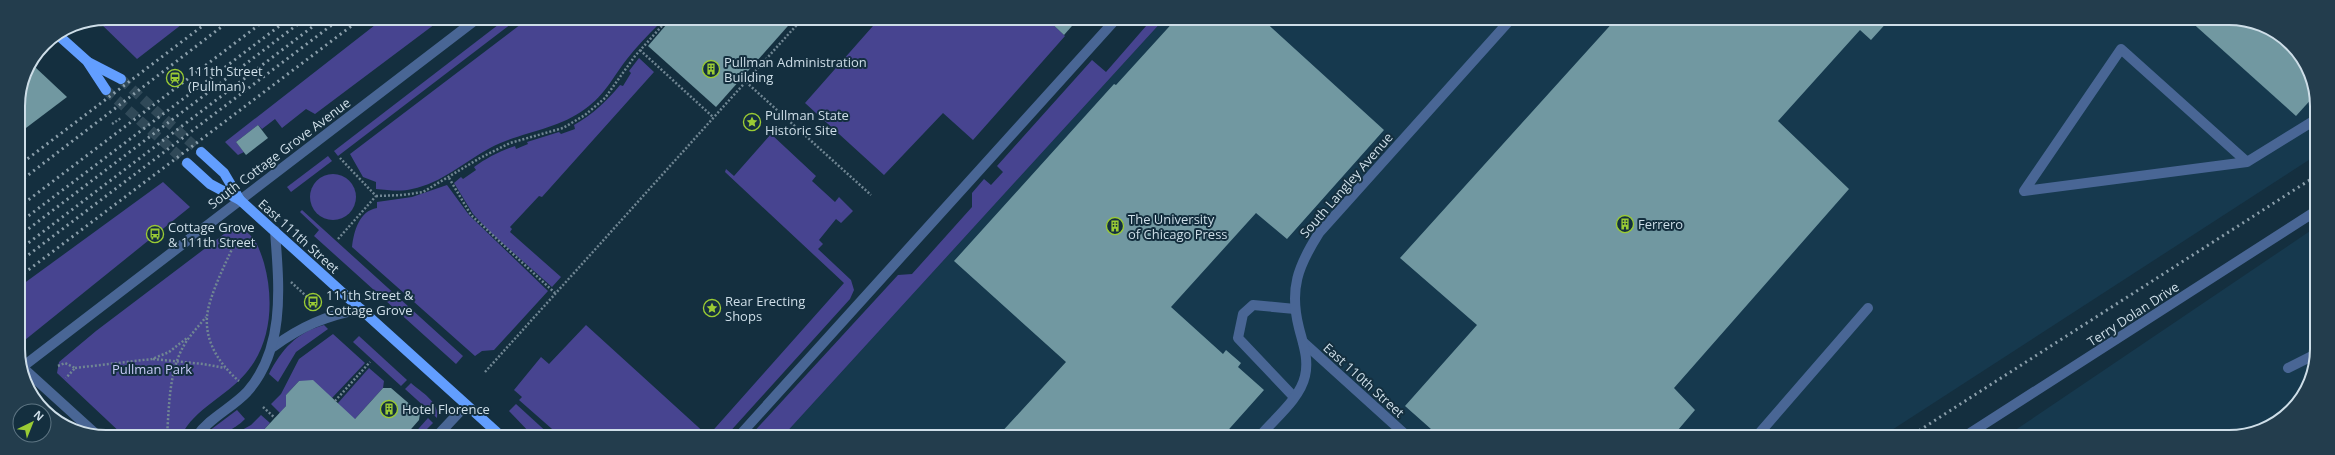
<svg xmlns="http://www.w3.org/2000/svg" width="2335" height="455" viewBox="0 0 2335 455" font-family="'Open Sans',sans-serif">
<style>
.built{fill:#16394e}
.green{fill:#474490}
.building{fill:#7198a1}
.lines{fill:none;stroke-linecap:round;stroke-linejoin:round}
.major-tunnel{stroke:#304958;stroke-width:10;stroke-dasharray:10 5;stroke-linecap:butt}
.path{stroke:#708693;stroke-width:2.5;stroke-dasharray:2 2;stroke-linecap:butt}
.minor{stroke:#496695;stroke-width:10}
.major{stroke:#629eff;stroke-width:10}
.rail{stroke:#8b9fab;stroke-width:3;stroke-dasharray:2 4;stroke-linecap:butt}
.labels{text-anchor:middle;stroke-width:4;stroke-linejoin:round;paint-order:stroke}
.poi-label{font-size:13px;fill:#cedee8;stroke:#142f3f;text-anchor:start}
.street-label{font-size:13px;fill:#cedee8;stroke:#142f3f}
.park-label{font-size:13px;fill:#c7cbf7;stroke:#142f3f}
.rim{fill:none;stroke:#cedee8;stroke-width:2}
</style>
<rect width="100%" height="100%" fill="#142f3f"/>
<g class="built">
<path d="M 1165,18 L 2241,19 L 2291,44 L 2315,89 L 2315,156 L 1881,437 L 783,436 Z"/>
<path d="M 2316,227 L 2316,361 L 2308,388 L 2287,415 L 2235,437 L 2005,437 Z"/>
</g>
<g class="green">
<path d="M 106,18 L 190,18 L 137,59 L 97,20 Z"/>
<path d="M 384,18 L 443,18 L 315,114 L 306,109 L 282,128 L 275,119 L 262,129 L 258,125 L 236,142 L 244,152 L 238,155 L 225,142 Z"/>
<path d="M 507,18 L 519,18 L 338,156 L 334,151 Z"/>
<path d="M 529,18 L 650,18 L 658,25 C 647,36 636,47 627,59 C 612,78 606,94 585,109 C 557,130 520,132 490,148 C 464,162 442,183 412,189 C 401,192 388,190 376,189 L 376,182 L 363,177 L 350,154 Z"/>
<path d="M 880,18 L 1046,18 L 1065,36 L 973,140 L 943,113 L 884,175 L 805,103 Z"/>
<path d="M 1153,18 L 1165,18 L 783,436 L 750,436 L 898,275 L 912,274 L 972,207 L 972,193 L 984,179 L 991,185 L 1003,172 L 997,166 L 1092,60 L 1106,72 Z"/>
<path d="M 639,58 L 654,72 L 542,197 L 539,196 L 510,227 L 512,229 L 510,232 L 561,277 L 552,287 L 490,232 L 473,214 L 454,183 L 461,177 L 463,179 L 476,170 L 474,167 C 486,158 502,150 515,146 L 516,149 L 528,144 L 527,142 L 559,132 L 561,134 L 575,129 L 574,125 C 592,115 607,101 620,85 L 623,86 L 631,73 L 629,71 Z"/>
<path d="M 771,134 L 816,176 L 812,181 L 835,202 L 839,197 L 853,211 L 841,223 L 836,219 L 819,240 L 823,244 L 818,249 L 851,280 L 854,290 L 850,299 L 726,436 L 560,436 L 519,400 L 522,397 L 514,390 L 541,357 L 549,364 L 586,325 L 708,436 L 844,283 L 725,172 L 726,169 L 734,176 Z"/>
<path d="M 328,156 L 332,161 L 291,192 L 287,187 Z"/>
<circle cx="333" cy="197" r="23"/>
<path d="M 163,182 L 190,207 L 20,344 L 19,287 Z"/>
<path d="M 447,185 L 469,215 L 548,291 L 494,350 L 482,351 L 475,356 L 352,247 C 354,231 359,211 377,208 L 377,202 L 412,197 Z"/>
<path d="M 302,210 L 463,356 L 456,364 L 314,236 L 319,230 L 300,212 Z"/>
<path d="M 236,225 C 241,228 247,231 251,236 C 258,243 261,254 264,263 C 274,299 272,343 246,373 C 226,397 195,408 181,436 L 124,436 L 57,373 L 59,362 L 96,331 Z"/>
<path d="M 324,325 L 328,329 L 296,352 L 278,382 L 269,374 C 281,350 297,332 324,325 Z"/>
<path d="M 333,334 L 365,363 L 332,398 L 299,381 L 286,395 L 286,406 L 280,413 L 271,404 L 281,394 L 299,359 Z"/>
<path d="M 359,336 L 407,380 L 401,386 L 353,342 Z"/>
<path d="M 369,368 L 384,381 L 383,388 L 345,430 L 338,403 Z"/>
<path d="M 411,383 C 421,392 440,402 437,418 L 405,389 Z"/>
<path d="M 34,393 L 69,424 C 53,416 42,409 34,393 Z"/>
<path d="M 516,404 L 551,436 L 533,436 L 509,411 Z"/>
<path d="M 237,410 L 245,419 C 234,430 220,436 205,436 L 209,431 Z"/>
<path d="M 261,415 L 270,423 L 258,436 L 231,436 L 251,425 Z"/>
<path d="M 428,418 L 433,423 L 420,436 L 412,436 Z"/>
</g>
<g class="building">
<path d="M 672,18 L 795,18 L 716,107 L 648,46 Z"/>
<path d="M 1046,18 L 1079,18 L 1064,35 Z"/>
<path d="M 1177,18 L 1261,18 L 1384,130 L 1287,239 L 1256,213 L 1171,307 L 1223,354 L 1226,350 L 1241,363 L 1238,367 L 1264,390 L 1222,437 L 998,436 L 1066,362 L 954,261 L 1114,84 L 1116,85 Z"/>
<path d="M 1616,19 L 1890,19 L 1871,40 L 1860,30 L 1778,121 L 1849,189 L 1674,388 L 1695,410 L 1672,437 L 1440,437 L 1405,406 L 1477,325 L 1400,258 Z"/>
<path d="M 2188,19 L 2241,19 L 2291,44 L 2315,89 L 2315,95 L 2296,116 Z"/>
<path d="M 29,66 L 35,67 L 67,97 L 18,134 L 18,106 L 25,72 Z"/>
<path d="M 258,125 L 268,138 L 246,155 L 236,142 Z"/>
<path d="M 313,380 L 355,419 L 383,388 L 391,388 L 420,413 L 419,420 L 405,436 L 258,436 L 286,406 L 286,395 L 299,381 Z"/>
</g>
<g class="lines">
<g class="major-tunnel">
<path d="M 121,79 L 201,152"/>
<path d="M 106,90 L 187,163"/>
</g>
<g class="path">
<path d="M 640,50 L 713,117"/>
<path d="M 746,82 L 871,195"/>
<path d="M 112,124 L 121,118"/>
<path d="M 449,178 L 471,215 L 555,293"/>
<path d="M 376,196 L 403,195 L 423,192 L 480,158 L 510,143 L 563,128 L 585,115 L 605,98 L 635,56 L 669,18"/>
<path d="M 338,239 L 376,196 L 340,158"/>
<path d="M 233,247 C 225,264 208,299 207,317 C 205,342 220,365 239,381"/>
<path d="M 291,282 L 319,308"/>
<path d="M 153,359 L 203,364 L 225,368"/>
<path d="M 58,366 L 65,363 L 75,368 L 66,378"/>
<path d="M 75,368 L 152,359 L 169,352 L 187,338"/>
<path d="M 485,372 L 803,18"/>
<path d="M 335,401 L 370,362"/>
<path d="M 263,407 L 275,418"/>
<path d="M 167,436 C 169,408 169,374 182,349 C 188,337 198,327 206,317"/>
</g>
<g class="minor">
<path d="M 2247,162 L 2121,49 L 2024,191 L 2247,162 L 2315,120"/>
<path d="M 1303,342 L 1408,437"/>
<path d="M 273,347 C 302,326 325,316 361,309"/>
<path d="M 22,367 L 98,436"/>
<path d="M 21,368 L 478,18"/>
<path d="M 2288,368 L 2316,354"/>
<path d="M 1294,397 L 1238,338 L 1243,314 L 1253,305 L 1295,309"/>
<path d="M 197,436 C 209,418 232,408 247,392 C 286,348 279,285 275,231"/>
<path d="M 437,436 L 466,405"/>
<path d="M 739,436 L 1117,18"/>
<path d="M 1259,437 C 1274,419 1300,399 1305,376 C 1309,359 1303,344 1299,328 C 1289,289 1298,266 1319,233 L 1511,19"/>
<path d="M 1756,437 L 1868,308"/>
<path d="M 1964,437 L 2316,211"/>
</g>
<g class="major">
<path d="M 58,35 L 87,61 L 106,90"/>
<path d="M 88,62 L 121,79"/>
<path d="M 201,152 L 224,173 L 240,200"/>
<path d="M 187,163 L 210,184 L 240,200 L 501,436"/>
</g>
<g class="rail">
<path d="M 18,166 L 213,18"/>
<path d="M 19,182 L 233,18"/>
<path d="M 19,207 L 268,18"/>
<path d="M 19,223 L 290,18"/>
<path d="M 19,236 L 306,18"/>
<path d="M 19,250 L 324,18"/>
<path d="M 19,262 L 341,18"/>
<path d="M 19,277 L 362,18"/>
<path d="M 1909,437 L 2316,176"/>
</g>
</g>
<defs>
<g id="building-ring" transform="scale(0.9)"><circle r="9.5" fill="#142f3f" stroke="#9acb34" stroke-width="1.5"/><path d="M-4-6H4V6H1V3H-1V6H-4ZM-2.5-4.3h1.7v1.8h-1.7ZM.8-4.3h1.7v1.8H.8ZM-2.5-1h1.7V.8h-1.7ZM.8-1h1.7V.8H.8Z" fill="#9acb34"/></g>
<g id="station-ring" transform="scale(0.9)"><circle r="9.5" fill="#142f3f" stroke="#9acb34" stroke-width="1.5"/><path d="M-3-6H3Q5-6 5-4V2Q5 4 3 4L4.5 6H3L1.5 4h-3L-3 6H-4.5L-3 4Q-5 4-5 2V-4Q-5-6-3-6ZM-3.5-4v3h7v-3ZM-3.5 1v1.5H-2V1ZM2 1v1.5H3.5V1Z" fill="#9acb34"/></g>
<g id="sight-ring" transform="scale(0.9)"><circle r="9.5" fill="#142f3f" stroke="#9acb34" stroke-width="1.5"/><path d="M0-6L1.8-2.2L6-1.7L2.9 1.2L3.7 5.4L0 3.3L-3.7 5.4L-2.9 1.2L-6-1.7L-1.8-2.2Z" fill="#9acb34"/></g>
<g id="bus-ring" transform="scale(0.9)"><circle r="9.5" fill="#142f3f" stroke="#9acb34" stroke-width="1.5"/><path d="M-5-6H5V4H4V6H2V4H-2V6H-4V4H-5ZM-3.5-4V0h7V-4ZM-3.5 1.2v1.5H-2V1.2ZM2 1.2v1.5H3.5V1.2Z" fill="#9acb34"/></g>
</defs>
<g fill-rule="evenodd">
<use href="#building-ring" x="711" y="69"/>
<use href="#station-ring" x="175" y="78"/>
<use href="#sight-ring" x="752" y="122"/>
<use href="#building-ring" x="1625" y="224"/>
<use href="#building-ring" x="1115" y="226"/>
<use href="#bus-ring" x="155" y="234"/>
<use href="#bus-ring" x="313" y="302"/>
<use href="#sight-ring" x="712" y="308"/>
<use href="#building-ring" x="389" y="409"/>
</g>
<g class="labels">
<g class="poi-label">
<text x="724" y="67">Pullman Administration<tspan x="724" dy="15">Building</tspan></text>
<text x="188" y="76">111th Street<tspan x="188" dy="15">(Pullman)</tspan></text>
<text x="765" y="120">Pullman State<tspan x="765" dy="15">Historic Site</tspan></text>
<text x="1128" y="224">The University<tspan x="1128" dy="15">of Chicago Press</tspan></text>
<text x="1638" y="229">Ferrero</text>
<text x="168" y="232">Cottage Grove<tspan x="168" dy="15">&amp; 111th Street</tspan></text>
<text x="326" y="300">111th Street &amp;<tspan x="326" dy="15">Cottage Grove</tspan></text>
<text x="725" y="306">Rear Erecting<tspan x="725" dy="15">Shops</tspan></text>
<text x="402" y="414">Hotel Florence</text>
</g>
<g class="street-label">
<text transform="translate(279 153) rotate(-37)" y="5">South Cottage Grove Avenue</text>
<text transform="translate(1346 185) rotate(-49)" y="5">South Langley Avenue</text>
<text transform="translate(299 236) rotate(42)" y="5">East 111th Street</text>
<text transform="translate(2133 314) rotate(-33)" y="5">Terry Dolan Drive</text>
<text transform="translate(1364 380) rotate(42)" y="5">East 110th Street</text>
</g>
<g class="park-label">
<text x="152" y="374">Pullman Park</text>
</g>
</g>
<path d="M0 0H2335V455H0ZM106 25H2229A81 81 0 0 1 2310 106V349A81 81 0 0 1 2229 430H106A81 81 0 0 1 25 349V106A81 81 0 0 1 106 25Z" fill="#233d4d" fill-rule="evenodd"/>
<path class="rim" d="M106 25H2229A81 81 0 0 1 2310 106V349A81 81 0 0 1 2229 430H106A81 81 0 0 1 25 349V106A81 81 0 0 1 106 25Z"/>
<g transform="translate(32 423) rotate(43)"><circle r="19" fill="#142f3f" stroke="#5e7583"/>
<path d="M0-3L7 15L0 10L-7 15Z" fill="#9acb34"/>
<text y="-6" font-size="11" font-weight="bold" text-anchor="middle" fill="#cedee8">N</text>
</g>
</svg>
